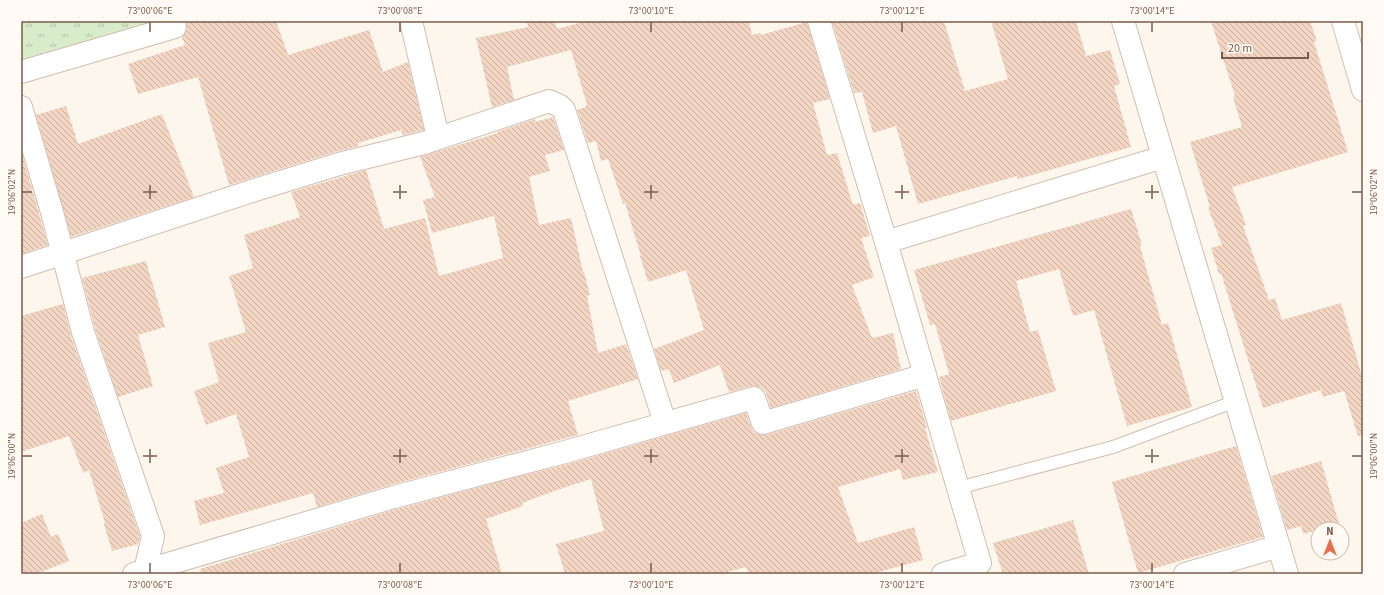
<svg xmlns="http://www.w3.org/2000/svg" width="1384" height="595" viewBox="0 0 1384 595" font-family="'Source Sans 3',sans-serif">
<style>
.grass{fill:url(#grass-tufts)}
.building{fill:url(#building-back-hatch)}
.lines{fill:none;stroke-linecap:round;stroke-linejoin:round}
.service-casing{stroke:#d1beb0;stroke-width:14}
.minor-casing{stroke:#d1beb0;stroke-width:24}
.secondary-casing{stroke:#d6c0b0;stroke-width:24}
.service{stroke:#fff;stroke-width:12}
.minor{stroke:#fff;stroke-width:22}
.secondary{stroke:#fff;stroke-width:22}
.ticks{fill:none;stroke:#7a5c4d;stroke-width:1.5}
.neatline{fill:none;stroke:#7a5c4d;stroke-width:1.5}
.ticks-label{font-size:10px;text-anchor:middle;fill:#7a5c4d}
</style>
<defs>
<pattern id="grass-tufts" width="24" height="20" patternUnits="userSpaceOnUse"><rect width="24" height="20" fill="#d8ecc9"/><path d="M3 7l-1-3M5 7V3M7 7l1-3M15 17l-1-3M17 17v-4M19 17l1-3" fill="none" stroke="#b4c2a5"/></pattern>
<pattern id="building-back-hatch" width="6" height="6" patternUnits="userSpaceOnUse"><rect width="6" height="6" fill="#f3d5c3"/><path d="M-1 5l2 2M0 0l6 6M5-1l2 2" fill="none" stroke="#cab0a1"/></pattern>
</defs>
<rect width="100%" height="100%" fill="#fdf6ec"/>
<path class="grass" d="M 21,21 L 160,21 L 21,63 Z"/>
<g class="building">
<path d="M 186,21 L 276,21 L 288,55 L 369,30 L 383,72 L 408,62 L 424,130 L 403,135 L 401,130 L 358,143 L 359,146 L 335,152 L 229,185 L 198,77 L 138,94 L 128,64 L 185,45 L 182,37 L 187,30 Z"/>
<path d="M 527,21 L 555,21 L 557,29 L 587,21 L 749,21 L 752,35 L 760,33 L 761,35 L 807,22 L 830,99 L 813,103 L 827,155 L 837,153 L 853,205 L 860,203 L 870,236 L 861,238 L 874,277 L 852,285 L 872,338 L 893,333 L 901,369 L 771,408 L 766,393 L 762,388 L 757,386 L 751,386 L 729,392 L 720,365 L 674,383 L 669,369 L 661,371 L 654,349 L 704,330 L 686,270 L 648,282 L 640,256 L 641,256 L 625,203 L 623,204 L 608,159 L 601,161 L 596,141 L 588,143 L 577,110 L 586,107 L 585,106 L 587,105 L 571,50 L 507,67 L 514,100 L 492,107 L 476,38 L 528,27 Z"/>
<path d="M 832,21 L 944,21 L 965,91 L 1008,79 L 991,21 L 1076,21 L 1086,56 L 1110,50 L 1120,84 L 1114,86 L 1131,147 L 1018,179 L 1017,176 L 918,204 L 896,126 L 873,133 L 862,92 L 854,93 Z"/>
<path d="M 1211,21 L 1310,21 L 1317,41 L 1314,42 L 1348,152 L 1232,187 L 1246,225 L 1243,226 L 1269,300 L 1275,298 L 1282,320 L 1341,303 L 1363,380 L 1363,435 L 1358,436 L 1344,391 L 1323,397 L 1321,390 L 1263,408 L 1221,273 L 1219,274 L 1211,248 L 1222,245 L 1208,208 L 1210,207 L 1190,142 L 1242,127 L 1233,97 L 1235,96 Z"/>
<path d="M 66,106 L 78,144 L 162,114 L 194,197 L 71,237 L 36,115 Z"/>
<path d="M 553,117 L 564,150 L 545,155 L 550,171 L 529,177 L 539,225 L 571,218 L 583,272 L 584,272 L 590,295 L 587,296 L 598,353 L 626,344 L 638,379 L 568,401 L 578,435 L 390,485 L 317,507 L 313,493 L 200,525 L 194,501 L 224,493 L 216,468 L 249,457 L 236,414 L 206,425 L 194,391 L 219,382 L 208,343 L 246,332 L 229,276 L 253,268 L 244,235 L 300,217 L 291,192 L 366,170 L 384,229 L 425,218 L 439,276 L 503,258 L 494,216 L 432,233 L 423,200 L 435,197 L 420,157 L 498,133 L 497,132 L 535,119 L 535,122 Z"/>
<path d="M 21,151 L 48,245 L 21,254 Z"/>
<path d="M 1131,209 L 1142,245 L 1140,246 L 1162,325 L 1168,323 L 1192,407 L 1127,426 L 1094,310 L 1073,316 L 1059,269 L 1016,281 L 1030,332 L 1038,330 L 1056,391 L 951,421 L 939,377 L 949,374 L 935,324 L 930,325 L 914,270 Z"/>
<path d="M 146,261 L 165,327 L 138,335 L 153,386 L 118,397 L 95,328 L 82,278 Z"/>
<path d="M 63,304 L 71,336 L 140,537 L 138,544 L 112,551 L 104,524 L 105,523 L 89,470 L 83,473 L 69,436 L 21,452 L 21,316 Z"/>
<path d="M 916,391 L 927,428 L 925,428 L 938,472 L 903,480 L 900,469 L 838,487 L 858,543 L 914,527 L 923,560 L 871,574 L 748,574 L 746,567 L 721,574 L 565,574 L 556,544 L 604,531 L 591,479 L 557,490 L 522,503 L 523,506 L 486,519 L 502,574 L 201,574 L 200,569 L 397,509 L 568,464 L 746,413 L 751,427 L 754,432 L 760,435 L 766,435 Z"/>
<path d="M 1236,446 L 1263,537 L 1138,573 L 1112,482 Z"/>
<path d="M 1321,461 L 1339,524 L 1318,529 L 1318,530 L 1303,534 L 1301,526 L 1287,530 L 1271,476 Z"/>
<path d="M 42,514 L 51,537 L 58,534 L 69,561 L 36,574 L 21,574 L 21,523 Z"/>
<path d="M 1073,520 L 1089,574 L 1003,574 L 993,543 Z"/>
</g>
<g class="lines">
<g class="service-casing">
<path id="service" d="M 958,488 L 1113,447 L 1236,401"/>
</g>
<g class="minor-casing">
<g id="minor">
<path d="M 411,21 L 438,137"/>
<path d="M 819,21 L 886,242 L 980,563 L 943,574"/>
<path d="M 1123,21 L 1287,574"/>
<path d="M 21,72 L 175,27 L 173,21"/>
<path d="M 21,107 L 52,212 L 83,332 L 153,536 L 145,571 L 146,574"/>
<path d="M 886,242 L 1163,157"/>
<path d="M 21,267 L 255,190 L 339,164 L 424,143 L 549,101 L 560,106 L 564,110 L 665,423"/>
<path d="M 134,574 L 394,497 L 565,452 L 754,398 L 763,423 L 925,375"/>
<path d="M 1185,574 L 1279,546"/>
</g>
</g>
<g class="secondary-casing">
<path id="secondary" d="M 1343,21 L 1363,90"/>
</g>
<use href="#service" class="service"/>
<use href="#minor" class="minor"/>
<use href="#secondary" class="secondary"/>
</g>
<path class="ticks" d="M 150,22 L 150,32M 400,22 L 400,32M 651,22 L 651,32M 902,22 L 902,32M 1152,22 L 1152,32M 150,185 L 150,199M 400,185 L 400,199M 651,185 L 651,199M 902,185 L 902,199M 1152,185 L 1152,199M 22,192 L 32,192M 143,192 L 157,192M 393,192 L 407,192M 644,192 L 658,192M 895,192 L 909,192M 1145,192 L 1159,192M 1352,192 L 1362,192M 150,449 L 150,463M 400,449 L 400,463M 651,449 L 651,463M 902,449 L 902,463M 1152,449 L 1152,463M 22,456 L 32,456M 143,456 L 157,456M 393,456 L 407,456M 644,456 L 658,456M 895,456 L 909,456M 1145,456 L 1159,456M 1352,456 L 1362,456M 150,563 L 150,573M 400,563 L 400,573M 651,563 L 651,573M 902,563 L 902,573M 1152,563 L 1152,573"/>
<rect width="1384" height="595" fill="none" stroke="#fffaf3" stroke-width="44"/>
<g transform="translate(1330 541)"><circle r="19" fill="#fffaf3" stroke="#cabbb1"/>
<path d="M0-3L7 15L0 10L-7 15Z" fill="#e76f51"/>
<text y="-6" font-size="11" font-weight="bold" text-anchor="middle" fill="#7a5c4d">N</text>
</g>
<path d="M1222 52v6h86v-6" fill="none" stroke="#7a5c4d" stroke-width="2"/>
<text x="1228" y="52" font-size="12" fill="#7a5c4d" stroke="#fffaf3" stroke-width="3" paint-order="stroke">20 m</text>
<rect x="22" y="22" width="1340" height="551" class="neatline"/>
<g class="ticks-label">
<text x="150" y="14">73°00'06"E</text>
<text x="400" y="14">73°00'08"E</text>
<text x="651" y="14">73°00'10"E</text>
<text x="902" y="14">73°00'12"E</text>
<text x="1152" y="14">73°00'14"E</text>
<text transform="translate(11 192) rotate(-90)" y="4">19°06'02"N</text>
<text transform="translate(1373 192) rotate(-90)" y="4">19°06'02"N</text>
<text transform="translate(11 456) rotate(-90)" y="4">19°06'00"N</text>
<text transform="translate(1373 456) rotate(-90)" y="4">19°06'00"N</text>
<text x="150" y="588">73°00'06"E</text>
<text x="400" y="588">73°00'08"E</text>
<text x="651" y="588">73°00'10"E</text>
<text x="902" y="588">73°00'12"E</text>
<text x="1152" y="588">73°00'14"E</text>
</g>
</svg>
